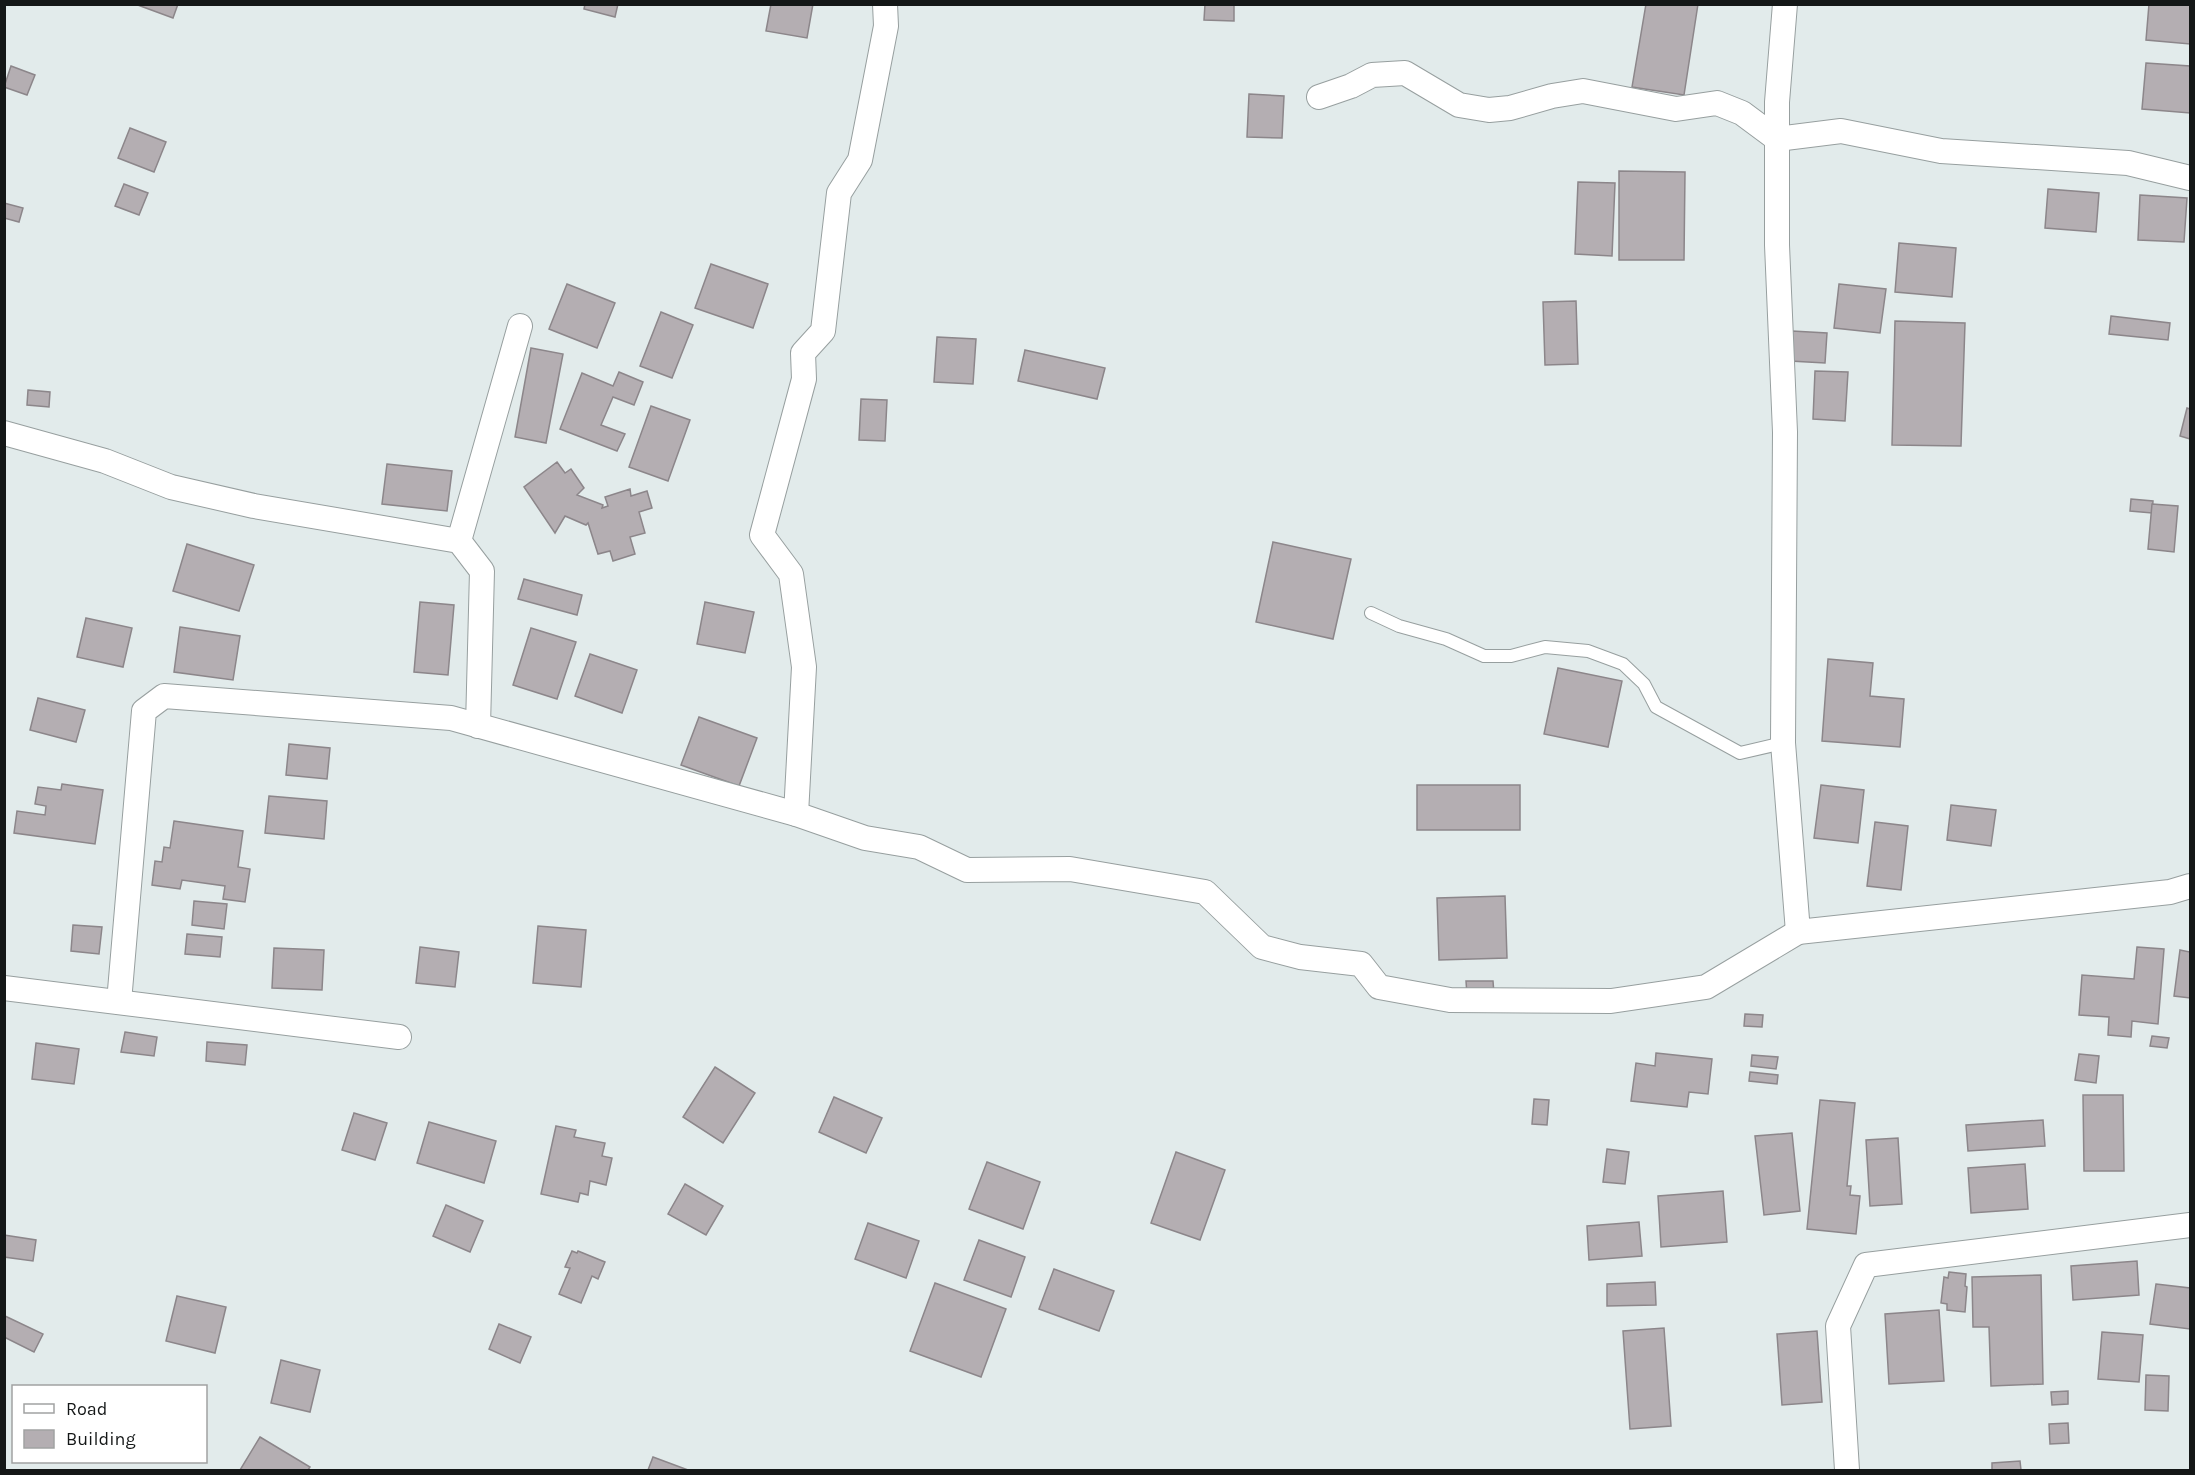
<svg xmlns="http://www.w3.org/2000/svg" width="2195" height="1475" viewBox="0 0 2195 1475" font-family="Karla,sans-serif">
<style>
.building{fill:#b4aeb2;stroke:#8c868a;stroke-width:1.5}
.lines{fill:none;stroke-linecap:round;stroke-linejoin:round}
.service-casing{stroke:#979f9f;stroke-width:14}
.minor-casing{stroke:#979f9f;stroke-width:26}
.service{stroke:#fff;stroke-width:12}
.minor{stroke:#fff;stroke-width:24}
</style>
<rect width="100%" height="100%" fill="#e2ebeb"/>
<g class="building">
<path d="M 135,4 L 178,4 L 173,18 Z"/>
<path d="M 585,4 L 618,4 L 615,17 L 584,9 Z"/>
<path d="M 771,4 L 813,4 L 807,38 L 766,31 Z"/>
<path d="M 1205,4 L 1234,4 L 1234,21 L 1204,20 Z"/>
<path d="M 1646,4 L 1698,4 L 1684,95 L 1632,87 Z"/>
<path d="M 2149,4 L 2190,4 L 2190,44 L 2146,40 Z"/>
<path d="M 2146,63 L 2190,66 L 2190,113 L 2142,109 Z"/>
<path d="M 11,66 L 35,75 L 27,95 L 4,87 Z"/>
<path d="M 1249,94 L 1284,96 L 1282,138 L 1247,137 Z"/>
<path d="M 130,128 L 166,142 L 154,172 L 118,158 Z"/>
<path d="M 1619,171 L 1685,172 L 1684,260 L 1619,260 Z"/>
<path d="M 1578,182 L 1615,183 L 1612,256 L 1575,254 Z"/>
<path d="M 124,184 L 148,193 L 139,215 L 115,206 Z"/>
<path d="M 2048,189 L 2099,193 L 2096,232 L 2045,228 Z"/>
<path d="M 2140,195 L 2187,198 L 2184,242 L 2138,240 Z"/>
<path d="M 4,203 L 23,208 L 19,222 L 4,218 Z"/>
<path d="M 1899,243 L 1956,248 L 1952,297 L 1895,292 Z"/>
<path d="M 711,264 L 768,284 L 753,328 L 695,308 Z"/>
<path d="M 567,284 L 615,303 L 597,348 L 549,329 Z"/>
<path d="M 1839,284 L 1886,289 L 1880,333 L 1834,328 Z"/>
<path d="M 1576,301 L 1578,364 L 1545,365 L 1543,302 Z"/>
<path d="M 661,312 L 693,325 L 672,378 L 640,366 Z"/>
<path d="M 2111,316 L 2170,323 L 2168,340 L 2109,334 Z"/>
<path d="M 1895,321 L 1965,323 L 1961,446 L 1892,445 Z"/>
<path d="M 1792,331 L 1827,333 L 1825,363 L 1790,361 Z"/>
<path d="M 937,337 L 976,339 L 973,384 L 934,382 Z"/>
<path d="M 531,348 L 563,354 L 546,443 L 515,437 Z"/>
<path d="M 1025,350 L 1105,368 L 1097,399 L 1018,381 Z"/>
<path d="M 1815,371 L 1848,372 L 1845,421 L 1813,419 Z"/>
<path d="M 619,372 L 643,382 L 634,405 L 613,397 L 601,425 L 625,434 L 617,451 L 560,429 L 582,373 L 613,386 Z"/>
<path d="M 28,390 L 50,392 L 49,407 L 27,405 Z"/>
<path d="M 861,399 L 887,400 L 885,441 L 859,440 Z"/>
<path d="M 651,406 L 690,420 L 668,481 L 629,467 Z"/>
<path d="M 2187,408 L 2190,409 L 2190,439 L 2180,436 Z"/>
<path d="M 557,462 L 565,473 L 571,469 L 584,488 L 577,495 L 603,505 L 602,508 L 608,506 L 605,497 L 630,489 L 631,496 L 647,491 L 652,508 L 639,512 L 645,533 L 630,537 L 635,554 L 613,561 L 610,551 L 598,554 L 588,523 L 586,525 L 565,516 L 555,533 L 524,487 Z"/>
<path d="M 387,464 L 452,471 L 447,511 L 382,504 Z"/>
<path d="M 2131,499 L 2153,501 L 2152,513 L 2130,511 Z"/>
<path d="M 2152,504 L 2178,506 L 2174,552 L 2148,549 Z"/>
<path d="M 1273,542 L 1351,559 L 1333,639 L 1256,622 Z"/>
<path d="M 187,544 L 254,565 L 239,611 L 173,591 Z"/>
<path d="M 524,579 L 582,595 L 577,615 L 518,599 Z"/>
<path d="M 420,602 L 454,605 L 448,675 L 414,672 Z"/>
<path d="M 705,602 L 754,612 L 745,653 L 697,644 Z"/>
<path d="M 86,618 L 132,628 L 123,667 L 77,657 Z"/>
<path d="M 180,627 L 240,636 L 233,680 L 174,672 Z"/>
<path d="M 531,628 L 576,642 L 557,699 L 513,685 Z"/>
<path d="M 590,654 L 637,670 L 622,713 L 575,696 Z"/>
<path d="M 1828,659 L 1873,663 L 1870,696 L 1904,699 L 1900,747 L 1822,741 Z"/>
<path d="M 1558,668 L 1622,681 L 1608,747 L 1544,734 Z"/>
<path d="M 38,698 L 85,710 L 76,742 L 30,730 Z"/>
<path d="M 699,717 L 757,738 L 739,786 L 681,765 Z"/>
<path d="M 289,744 L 330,748 L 327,779 L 286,775 Z"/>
<path d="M 62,784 L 103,790 L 95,844 L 14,833 L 17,811 L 45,815 L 46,806 L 35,804 L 38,787 L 61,790 Z"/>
<rect x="1417" y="785" width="103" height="45"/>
<path d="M 1821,785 L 1864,790 L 1858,843 L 1814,838 Z"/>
<path d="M 269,796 L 327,801 L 324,839 L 265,833 Z"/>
<path d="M 1951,805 L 1996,810 L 1991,846 L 1947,840 Z"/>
<path d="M 174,821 L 243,831 L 238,867 L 250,869 L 245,902 L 223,899 L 225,886 L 182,880 L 180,889 L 152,885 L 155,861 L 162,862 L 164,847 L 170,848 Z"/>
<path d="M 1875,822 L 1908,826 L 1901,890 L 1867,886 Z"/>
<path d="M 1505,896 L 1507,958 L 1439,960 L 1437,898 Z"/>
<path d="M 194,901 L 227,904 L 224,929 L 192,925 Z"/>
<path d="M 73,925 L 102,927 L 99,954 L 71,951 Z"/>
<path d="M 538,926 L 586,930 L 581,987 L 533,983 Z"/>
<path d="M 187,934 L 222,937 L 220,957 L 185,954 Z"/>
<path d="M 420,947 L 459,952 L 455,987 L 416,983 Z"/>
<path d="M 2137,947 L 2164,949 L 2158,1024 L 2132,1021 L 2131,1037 L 2108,1035 L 2109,1017 L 2079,1015 L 2082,975 L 2134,979 Z"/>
<path d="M 274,948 L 324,950 L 322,990 L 272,988 Z"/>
<path d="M 2180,950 L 2190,952 L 2190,998 L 2174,996 Z"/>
<path d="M 1466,981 L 1493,981 L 1494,994 L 1467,995 Z"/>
<path d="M 1745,1014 L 1763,1015 L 1762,1027 L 1744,1026 Z"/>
<path d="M 125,1032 L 157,1037 L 154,1056 L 121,1052 Z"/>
<path d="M 2152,1036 L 2169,1038 L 2167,1048 L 2150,1046 Z"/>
<path d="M 207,1042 L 247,1045 L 245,1065 L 206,1061 Z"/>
<path d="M 36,1043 L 79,1049 L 74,1084 L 32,1079 Z"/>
<path d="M 1656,1053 L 1712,1059 L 1708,1094 L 1689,1092 L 1687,1107 L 1631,1101 L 1636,1063 L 1655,1066 Z"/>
<path d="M 2079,1054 L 2099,1056 L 2096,1083 L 2075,1080 Z"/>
<path d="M 1752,1055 L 1778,1057 L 1776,1069 L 1751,1066 Z"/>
<path d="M 715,1067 L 755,1093 L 723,1143 L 683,1117 Z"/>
<path d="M 1750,1072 L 1778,1075 L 1777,1084 L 1749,1081 Z"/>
<path d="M 2083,1095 L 2123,1095 L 2124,1171 L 2084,1171 Z"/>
<path d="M 834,1097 L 882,1118 L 866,1153 L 819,1132 Z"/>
<path d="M 1534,1099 L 1549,1100 L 1547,1125 L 1532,1124 Z"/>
<path d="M 1820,1100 L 1855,1103 L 1847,1186 L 1851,1186 L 1850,1195 L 1860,1196 L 1856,1234 L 1807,1229 Z"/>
<path d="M 354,1113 L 387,1123 L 375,1160 L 342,1150 Z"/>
<path d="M 2043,1120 L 2045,1146 L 1968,1151 L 1966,1125 Z"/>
<path d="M 429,1122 L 496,1141 L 484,1183 L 417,1163 Z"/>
<path d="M 556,1126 L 576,1130 L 574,1137 L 605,1143 L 602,1156 L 612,1158 L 606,1185 L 590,1181 L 588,1195 L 580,1193 L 578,1202 L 541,1194 Z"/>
<path d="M 1792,1133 L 1800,1211 L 1764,1215 L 1755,1136 Z"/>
<path d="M 1898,1138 L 1902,1204 L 1870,1206 L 1866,1140 Z"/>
<path d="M 1607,1149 L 1629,1152 L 1625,1184 L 1603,1182 Z"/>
<path d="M 1176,1152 L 1225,1170 L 1200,1240 L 1151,1223 Z"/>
<path d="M 987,1162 L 1040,1182 L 1023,1229 L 969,1209 Z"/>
<path d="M 2025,1164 L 2028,1209 L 1971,1213 L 1968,1168 Z"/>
<path d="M 685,1184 L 723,1206 L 706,1235 L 668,1214 Z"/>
<path d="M 1723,1191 L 1727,1242 L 1661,1247 L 1658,1196 Z"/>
<path d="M 446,1205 L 483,1221 L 470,1252 L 433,1236 Z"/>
<path d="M 1639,1222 L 1642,1256 L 1589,1260 L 1587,1226 Z"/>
<path d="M 868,1223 L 919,1241 L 906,1278 L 855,1259 Z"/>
<path d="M 4,1235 L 36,1240 L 33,1261 L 4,1257 Z"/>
<path d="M 979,1240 L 1025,1257 L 1011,1297 L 964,1280 Z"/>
<path d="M 572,1251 L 577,1253 L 578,1251 L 605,1262 L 598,1279 L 592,1276 L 581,1303 L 559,1294 L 570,1268 L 565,1267 Z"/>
<path d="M 2137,1261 L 2139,1295 L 2073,1300 L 2071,1266 Z"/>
<path d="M 1054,1269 L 1114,1291 L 1099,1331 L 1039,1309 Z"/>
<path d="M 1949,1272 L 1966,1274 L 1965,1286 L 1967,1287 L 1965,1312 L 1947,1310 L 1947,1304 L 1941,1303 L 1944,1277 L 1948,1278 Z"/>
<path d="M 2041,1275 L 2043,1384 L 1991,1386 L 1989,1327 L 1973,1327 L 1972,1277 Z"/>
<path d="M 1655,1282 L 1656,1305 L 1607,1306 L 1607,1284 Z"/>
<path d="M 935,1283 L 1006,1309 L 981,1377 L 910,1351 Z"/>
<path d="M 2156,1284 L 2190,1288 L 2190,1329 L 2150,1324 Z"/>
<path d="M 177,1296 L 226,1307 L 215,1353 L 166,1341 Z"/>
<path d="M 1939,1310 L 1944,1381 L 1889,1384 L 1885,1314 Z"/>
<path d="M 5,1316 L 43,1334 L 34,1352 L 4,1337 Z"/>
<path d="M 499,1324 L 531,1337 L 520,1363 L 489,1349 Z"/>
<path d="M 1664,1328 L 1671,1426 L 1630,1429 L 1623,1331 Z"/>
<path d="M 1817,1331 L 1822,1402 L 1782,1405 L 1777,1334 Z"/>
<path d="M 2102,1332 L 2143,1335 L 2139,1382 L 2098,1379 Z"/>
<path d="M 281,1360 L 320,1370 L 310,1412 L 271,1403 Z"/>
<path d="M 2146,1375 L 2169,1376 L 2168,1411 L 2145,1410 Z"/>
<path d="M 2068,1391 L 2068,1404 L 2052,1405 L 2051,1392 Z"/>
<path d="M 2068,1423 L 2069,1443 L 2050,1444 L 2049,1424 Z"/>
<path d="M 260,1437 L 310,1467 L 308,1470 L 240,1470 Z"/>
<path d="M 653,1457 L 688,1470 L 648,1470 Z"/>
<path d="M 2020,1461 L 2021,1470 L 1992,1470 L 1992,1463 Z"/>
</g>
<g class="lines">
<g class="service-casing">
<path id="service" d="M 1371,613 L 1399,626 L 1446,639 L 1484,656 L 1511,656 L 1545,647 L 1588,651 L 1623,664 L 1644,684 L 1656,707 L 1740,753 L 1783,743"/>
</g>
<g class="minor-casing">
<g id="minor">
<path d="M 885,4 L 886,26 L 860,160 L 839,193 L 823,331 L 803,353 L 804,379 L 762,535 L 791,574 L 804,667 L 796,814 L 865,838 L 919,847 L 967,870 L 1070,869 L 1205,892 L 1262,947 L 1300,957 L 1361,964 L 1379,987 L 1450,1000 L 1611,1001 L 1706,987 L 1798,932"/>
<path d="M 1785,4 L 1777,102 L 1777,245 L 1785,432 L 1783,743 L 1798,932 L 2170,892 L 2190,886"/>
<path d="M 1319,97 L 1351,86 L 1372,75 L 1405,73 L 1459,105 L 1489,110 L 1510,108 L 1552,96 L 1583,91 L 1676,109 L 1717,103 L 1742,113 L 1777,139 L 1841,131 L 1941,151 L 2128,163 L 2190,178"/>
<path d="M 4,433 L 105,461 L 171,487 L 254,506 L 459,541 L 482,571 L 478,726"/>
<path d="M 459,541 L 520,326"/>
<path d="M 4,988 L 399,1037"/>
<path d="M 119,1002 L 144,711 L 164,696 L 451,718 L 796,814"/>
<path d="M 1847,1470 L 1838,1326 L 1866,1265 L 2190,1225"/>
</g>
</g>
<use href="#service" class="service"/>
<use href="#minor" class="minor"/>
</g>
<rect width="2195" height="1475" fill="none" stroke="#141717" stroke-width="12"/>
<rect x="12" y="1385" width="195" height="78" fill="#ffffff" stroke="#a1a2a2" stroke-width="1.5"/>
<rect x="24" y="1404" width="30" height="9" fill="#ffffff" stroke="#a1a2a2" stroke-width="1.5"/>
<text x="66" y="1415" font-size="18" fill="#141717">Road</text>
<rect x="24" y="1430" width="30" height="18" fill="#b4aeb2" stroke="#a1a2a2" stroke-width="1.5"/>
<text x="66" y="1445" font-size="18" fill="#141717">Building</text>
</svg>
